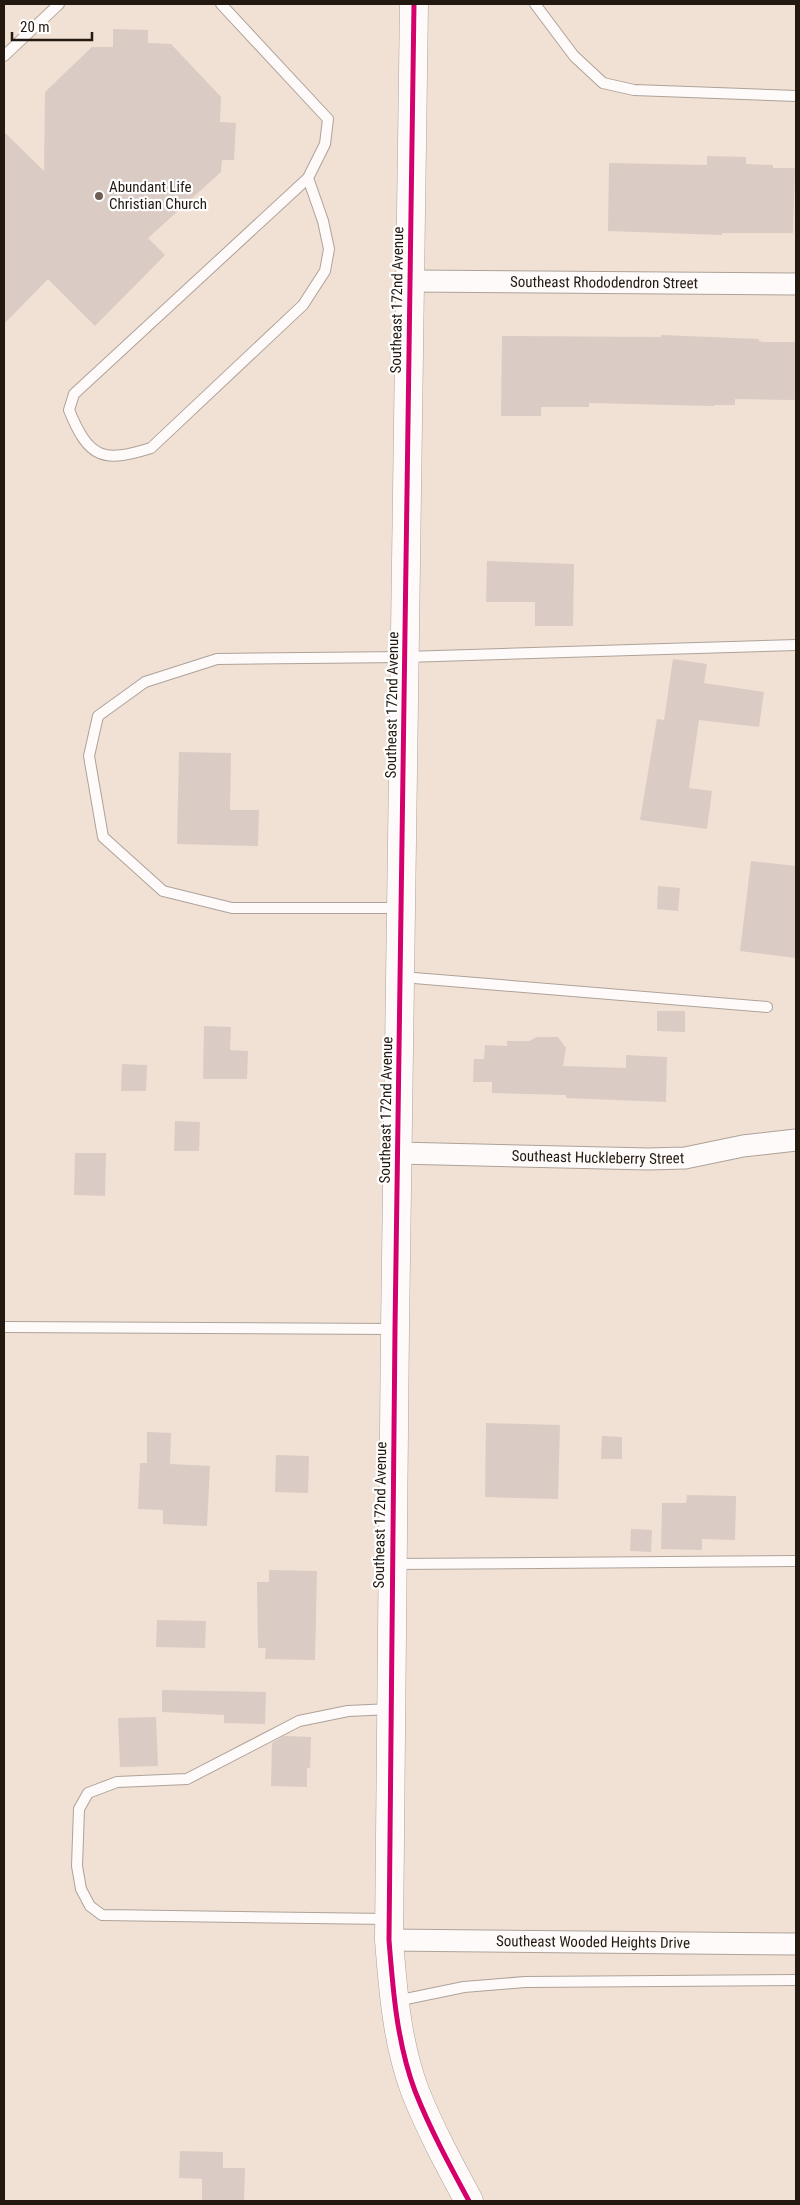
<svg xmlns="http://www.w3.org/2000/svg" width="800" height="2205" viewBox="0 0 800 2205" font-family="'Roboto Condensed',sans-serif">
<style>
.building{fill:#dacbc4}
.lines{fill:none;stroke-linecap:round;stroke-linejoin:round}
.lane-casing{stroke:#aea299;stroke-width:12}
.street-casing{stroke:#aea299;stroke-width:23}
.primary-casing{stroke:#aea299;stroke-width:29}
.lane{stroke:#fdfaf9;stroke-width:10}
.street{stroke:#fdfaf9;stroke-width:21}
.primary{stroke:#fdfaf9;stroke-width:28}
.cycleway-casing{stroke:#fff;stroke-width:8}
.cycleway{stroke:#d6006c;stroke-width:5}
.poi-dot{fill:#6b5f55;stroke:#fff;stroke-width:2}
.labels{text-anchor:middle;stroke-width:4.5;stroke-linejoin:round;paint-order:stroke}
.poi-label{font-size:15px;fill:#231910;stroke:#fff;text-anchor:start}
.street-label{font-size:15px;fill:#231910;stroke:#fff}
</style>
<rect width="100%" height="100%" fill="#f1e1d4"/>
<g class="building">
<path d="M 113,29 L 148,30 L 148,43 L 171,44 L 221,97 L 220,122 L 236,123 L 234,160 L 222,160 L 221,172 L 148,238 L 165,255 L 95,326 L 48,279 L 4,324 L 4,132 L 44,171 L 45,92 L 92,47 L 113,47 Z"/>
<path d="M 707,156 L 746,157 L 746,164 L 773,165 L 773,168 L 795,168 L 793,233 L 722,233 L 722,235 L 608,231 L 609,163 L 707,165 Z"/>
<path d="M 661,335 L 759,339 L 759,341 L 763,342 L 796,342 L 796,400 L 735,399 L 735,405 L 714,405 L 714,406 L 589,403 L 589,407 L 541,407 L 541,416 L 501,416 L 502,336 L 661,337 Z"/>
<path d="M 487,561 L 574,564 L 573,626 L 535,626 L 535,602 L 486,602 Z"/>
<path d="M 673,659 L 707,664 L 704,683 L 764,692 L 759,727 L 699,720 L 689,788 L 712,791 L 707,829 L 640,820 L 657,719 L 664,720 Z"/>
<path d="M 179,752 L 231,753 L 230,810 L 259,810 L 258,846 L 177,844 Z"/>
<path d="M 751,861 L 796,866 L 796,958 L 740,951 Z"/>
<path d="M 658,886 L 680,888 L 678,911 L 657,909 Z"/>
<path d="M 657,1011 L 685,1011 L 685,1032 L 657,1031 Z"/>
<path d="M 204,1026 L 231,1027 L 230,1050 L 248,1051 L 247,1079 L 203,1079 Z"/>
<path d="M 537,1037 L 558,1037 L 566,1048 L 563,1066 L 626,1068 L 626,1055 L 667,1057 L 666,1102 L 566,1098 L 566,1095 L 492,1093 L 492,1082 L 473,1082 L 474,1059 L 484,1059 L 485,1045 L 507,1046 L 507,1041 L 529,1041 Z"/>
<path d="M 122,1064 L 147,1065 L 146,1091 L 121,1091 Z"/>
<path d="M 175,1121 L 200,1122 L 199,1151 L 174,1151 Z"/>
<path d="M 75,1153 L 106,1153 L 105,1196 L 74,1195 Z"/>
<path d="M 486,1423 L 560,1425 L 558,1499 L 485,1497 Z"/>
<path d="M 147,1432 L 171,1433 L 170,1464 L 210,1466 L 207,1526 L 163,1524 L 163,1510 L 138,1509 L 140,1463 L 147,1463 Z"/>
<path d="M 602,1436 L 622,1437 L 622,1459 L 601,1459 Z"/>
<path d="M 276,1455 L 309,1456 L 308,1493 L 275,1492 Z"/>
<path d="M 687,1495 L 736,1496 L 735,1540 L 702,1539 L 702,1550 L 661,1549 L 662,1503 L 686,1503 Z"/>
<path d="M 631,1529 L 652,1530 L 651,1552 L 630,1551 Z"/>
<path d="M 269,1570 L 317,1571 L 315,1660 L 265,1659 L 266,1648 L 258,1648 L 257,1582 L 269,1582 Z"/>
<path d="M 157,1620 L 206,1621 L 205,1648 L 156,1647 Z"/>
<path d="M 162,1690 L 266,1692 L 265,1724 L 224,1723 L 224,1715 L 162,1712 Z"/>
<path d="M 156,1717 L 158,1766 L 120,1767 L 118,1718 Z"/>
<path d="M 284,1736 L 311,1737 L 310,1768 L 307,1768 L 307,1787 L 271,1786 L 272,1743 Z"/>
<path d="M 180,2151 L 223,2152 L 223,2168 L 245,2168 L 244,2201 L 202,2201 L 202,2179 L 179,2178 Z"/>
</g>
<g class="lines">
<g class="lane-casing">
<g id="lane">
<path d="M 221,4 L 328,119 L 325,144 L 308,178 L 74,394 L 69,410 C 89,459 103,463 151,448 L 303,305 L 325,271 L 329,249 L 323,221 L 308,178"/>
<path d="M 535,4 L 574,56 L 603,83 L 634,90 L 796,96"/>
<path d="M 4,56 L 59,4"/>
<path d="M 400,908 L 232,908 L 163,891 L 103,837 L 89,756 L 98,716 L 145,682 L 217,659 L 405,657 L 796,645"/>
<path d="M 402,977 L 767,1007"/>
<path d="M 4,1327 L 394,1329"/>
<path d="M 393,1564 L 796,1561"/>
<path d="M 388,1919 L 102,1915 L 90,1906 L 81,1889 L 77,1866 L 79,1809 L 88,1793 L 117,1782 L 187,1779 L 299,1721 L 348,1711 L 391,1709"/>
<path d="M 396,2001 L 464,1987 L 525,1982 L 796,1980"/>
</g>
</g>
<g class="street-casing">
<g id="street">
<path id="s1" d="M 410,281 L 796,284"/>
<path id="s2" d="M 398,1153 L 648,1159 L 685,1158 L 743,1146 L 796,1140"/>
<path id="s3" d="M 389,1940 L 796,1944"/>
</g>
</g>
<g class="primary-casing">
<path id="primary" d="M 414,4 L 395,1329 L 389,1940 C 393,1991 397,2043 415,2091 C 430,2129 450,2166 469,2201"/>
</g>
<use href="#lane" class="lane"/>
<use href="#street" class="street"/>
<use href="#primary" class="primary"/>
<g class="cycleway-casing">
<path id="cycleway" d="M 414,4 L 395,1329 L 389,1940 C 393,1991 397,2043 415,2091 C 430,2129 450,2166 469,2201"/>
</g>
<use href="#cycleway" class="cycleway"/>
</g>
<circle class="poi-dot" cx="99" cy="196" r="5"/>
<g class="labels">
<g class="poi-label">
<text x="109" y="192">Abundant Life<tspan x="109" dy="17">Christian Church</tspan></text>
</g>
<g class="street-label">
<text dy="5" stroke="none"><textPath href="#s1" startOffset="194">Southeast Rhododendron Street</textPath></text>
<text transform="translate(397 300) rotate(-89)" y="5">Southeast 172nd Avenue</text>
<text transform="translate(392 705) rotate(-89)" y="5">Southeast 172nd Avenue</text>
<text transform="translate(386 1110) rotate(-89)" y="5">Southeast 172nd Avenue</text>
<text dy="5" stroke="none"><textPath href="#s2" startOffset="200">Southeast Huckleberry Street</textPath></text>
<text transform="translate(380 1515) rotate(-89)" y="5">Southeast 172nd Avenue</text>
<text dy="5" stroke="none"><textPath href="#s3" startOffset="204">Southeast Wooded Heights Drive</textPath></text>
</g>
</g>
<rect width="800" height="2205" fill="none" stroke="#231910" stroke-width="10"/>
<path d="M12 32v8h80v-8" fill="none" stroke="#231910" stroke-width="2.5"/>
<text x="20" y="32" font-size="15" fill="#231910" stroke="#ffffff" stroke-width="4" paint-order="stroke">20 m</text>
</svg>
